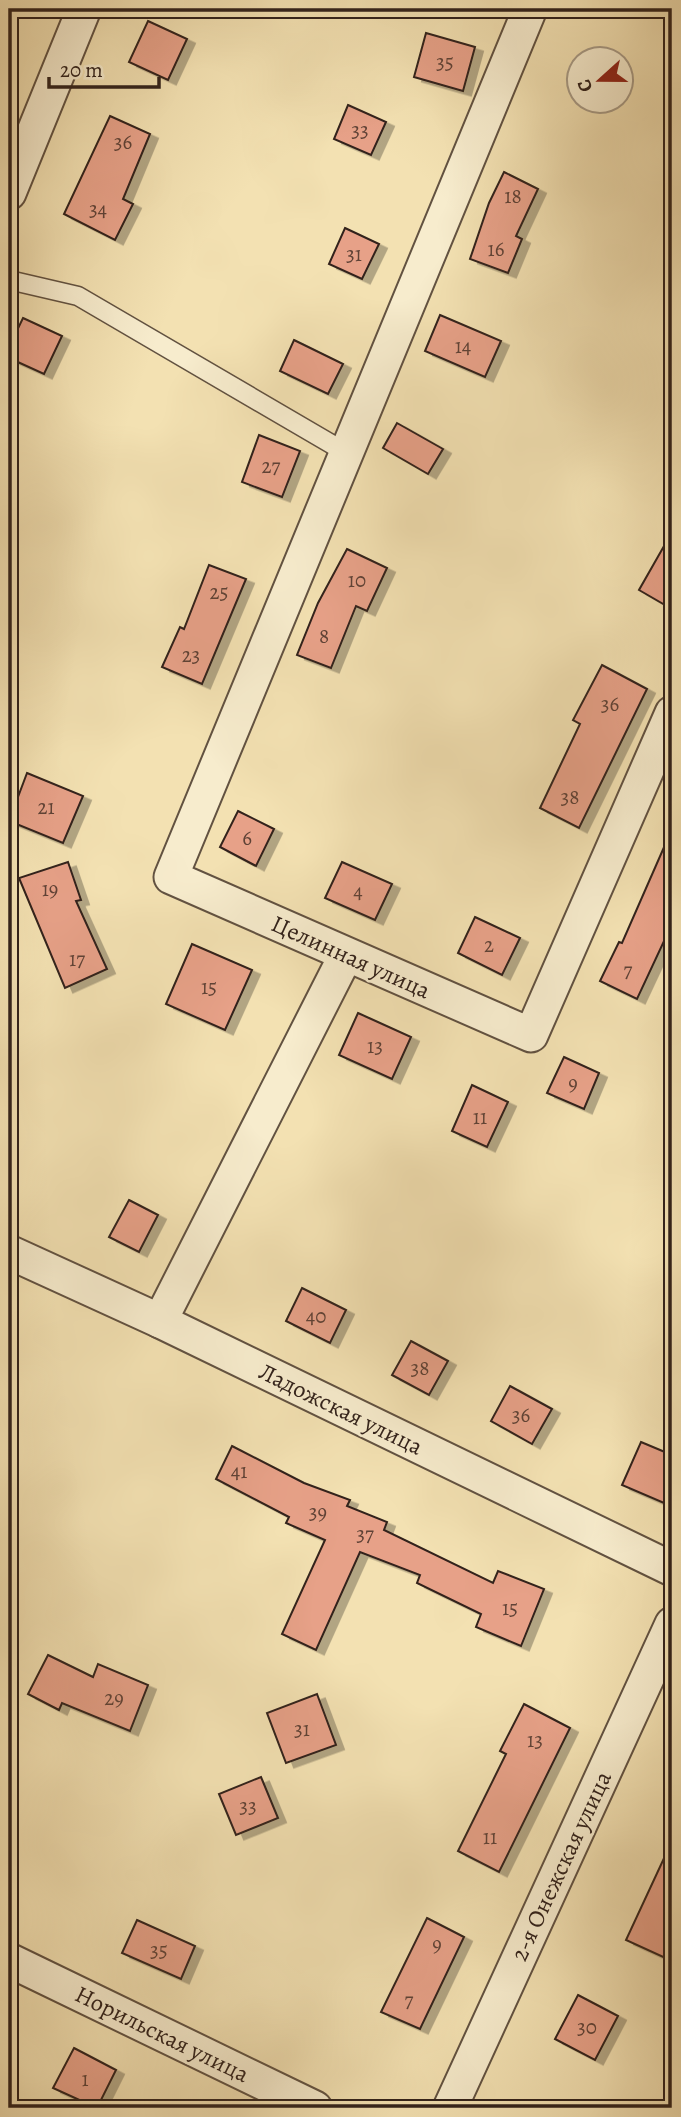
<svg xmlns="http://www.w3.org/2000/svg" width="681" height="2117" viewBox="0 0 681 2117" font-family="Alegreya,serif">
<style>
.building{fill:#e7a188;stroke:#32221b;stroke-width:2;filter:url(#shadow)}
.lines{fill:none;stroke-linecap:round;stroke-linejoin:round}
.lane-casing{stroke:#625241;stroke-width:21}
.street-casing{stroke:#625241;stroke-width:37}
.lane{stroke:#f7eccd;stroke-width:18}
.street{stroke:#f7eccd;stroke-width:33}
.labels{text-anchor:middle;stroke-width:5;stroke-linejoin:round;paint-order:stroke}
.number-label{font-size:21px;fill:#5f4236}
.street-label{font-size:24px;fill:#32221b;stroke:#f7eccd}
</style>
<defs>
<filter id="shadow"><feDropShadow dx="8" dy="4.5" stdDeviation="0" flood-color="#0004"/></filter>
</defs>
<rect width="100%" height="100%" fill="#f3e1b2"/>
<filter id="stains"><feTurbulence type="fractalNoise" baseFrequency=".00286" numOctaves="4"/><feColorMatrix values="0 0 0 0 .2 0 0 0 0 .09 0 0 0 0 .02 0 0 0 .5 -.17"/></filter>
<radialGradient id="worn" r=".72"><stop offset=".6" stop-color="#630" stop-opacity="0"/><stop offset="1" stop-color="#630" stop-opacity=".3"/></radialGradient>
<g class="building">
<path d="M 148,21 L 187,39 L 168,80 L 129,62 Z"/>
<path d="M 426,33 L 475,47 L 463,91 L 414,77 Z"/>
<path d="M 348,105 L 386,122 L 371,155 L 334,139 Z"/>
<path d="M 110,116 L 150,134 L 123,199 L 133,204 L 115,240 L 64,214 Z"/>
<path d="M 504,172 L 538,189 L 516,236 L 522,239 L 508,273 L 470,259 L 489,203 Z"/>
<path d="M 345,228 L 379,244 L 362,279 L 329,264 Z"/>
<path d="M 440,315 L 501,341 L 485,377 L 425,351 Z"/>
<path d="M 23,318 L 62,336 L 44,374 L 9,358 L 9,347 Z"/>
<path d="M 294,340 L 343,364 L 328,394 L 280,371 Z"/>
<path d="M 397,423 L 443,449 L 428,474 L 383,448 Z"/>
<path d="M 259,435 L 300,451 L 282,497 L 242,482 Z"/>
<path d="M 672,532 L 672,609 L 639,590 Z"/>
<path d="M 347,549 L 387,568 L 367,611 L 356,606 L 331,668 L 297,655 L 318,603 Z"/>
<path d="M 209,565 L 246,579 L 202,684 L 162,667 L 180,627 L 184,629 Z"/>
<path d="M 602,665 L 647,689 L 579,828 L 540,808 L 580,724 L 573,720 Z"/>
<path d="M 27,773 L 83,796 L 63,843 L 9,821 Z"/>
<path d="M 238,811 L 274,829 L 256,866 L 220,847 Z"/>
<path d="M 672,829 L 672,924 L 637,999 L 600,981 L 619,942 L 622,943 Z"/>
<path d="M 68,862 L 81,900 L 76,901 L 107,969 L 65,988 L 19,878 Z"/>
<path d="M 342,862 L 392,884 L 375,920 L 325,898 Z"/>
<path d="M 475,917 L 520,938 L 502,975 L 458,953 Z"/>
<path d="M 192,944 L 252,970 L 225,1030 L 166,1004 Z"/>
<path d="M 358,1013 L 411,1037 L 392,1079 L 339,1055 Z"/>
<path d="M 564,1057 L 599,1073 L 584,1109 L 547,1093 Z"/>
<path d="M 472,1085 L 508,1102 L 487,1147 L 452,1131 Z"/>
<path d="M 129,1200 L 158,1215 L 139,1252 L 109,1237 Z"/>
<path d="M 302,1288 L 346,1310 L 330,1343 L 286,1321 Z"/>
<path d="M 411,1341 L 448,1361 L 429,1395 L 392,1375 Z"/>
<path d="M 510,1386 L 552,1409 L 532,1444 L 491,1421 Z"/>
<path d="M 641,1442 L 672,1455 L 672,1485 L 664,1503 L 622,1485 Z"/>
<path d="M 232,1446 L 304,1483 L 350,1500 L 347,1506 L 387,1522 L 384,1530 L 493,1583 L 498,1571 L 544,1589 L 521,1646 L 476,1627 L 481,1614 L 417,1583 L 420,1575 L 360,1552 L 316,1650 L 282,1634 L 325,1540 L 286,1523 L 289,1517 L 216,1479 Z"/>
<path d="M 48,1655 L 93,1677 L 98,1664 L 148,1685 L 130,1731 L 62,1703 L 59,1710 L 28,1694 Z"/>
<path d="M 317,1694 L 336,1745 L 286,1763 L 267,1713 Z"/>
<path d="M 524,1704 L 570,1728 L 499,1872 L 458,1851 L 506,1754 L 500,1751 Z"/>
<path d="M 261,1777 L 278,1818 L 236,1835 L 219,1794 Z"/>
<path d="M 672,1841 L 672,1961 L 626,1940 Z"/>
<path d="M 427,1918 L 464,1937 L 420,2029 L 381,2012 Z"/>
<path d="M 137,1920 L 195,1946 L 181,1979 L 122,1953 Z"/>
<path d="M 578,1995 L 618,2016 L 595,2060 L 555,2039 Z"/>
<path d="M 74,2048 L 116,2070 L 97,2108 L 53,2088 Z"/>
</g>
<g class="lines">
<g class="lane-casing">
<path id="lane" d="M 9,280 L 78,296 L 345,452"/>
</g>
<g class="street-casing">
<g id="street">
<path d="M 530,9 L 171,877 L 531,1035 L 672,713"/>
<path d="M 9,193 L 84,9"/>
<path d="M 9,1252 L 160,1321 L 672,1569"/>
<path d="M 160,1321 L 346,955"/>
<path d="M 9,1960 L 315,2108"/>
<path d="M 450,2108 L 672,1624"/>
</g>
</g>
<use href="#lane" class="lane"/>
<use href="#street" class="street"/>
</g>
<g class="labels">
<g class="number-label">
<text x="445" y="69">35</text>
<text x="360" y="137">33</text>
<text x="123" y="149">36</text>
<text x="513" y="203">18</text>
<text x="98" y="216">34</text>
<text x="496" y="256">16</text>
<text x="354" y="261">31</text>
<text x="463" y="353">14</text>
<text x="271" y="473">27</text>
<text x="357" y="587">10</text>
<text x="219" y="599">25</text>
<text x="324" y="643">8</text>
<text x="191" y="662">23</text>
<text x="610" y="711">36</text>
<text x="570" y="804">38</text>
<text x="46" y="814">21</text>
<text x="247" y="845">6</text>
<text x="50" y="896">19</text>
<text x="358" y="898">4</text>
<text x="489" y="952">2</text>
<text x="77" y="966">17</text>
<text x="628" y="977">7</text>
<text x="209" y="994">15</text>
<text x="375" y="1053">13</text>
<text x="573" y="1090">9</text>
<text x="480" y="1124">11</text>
<text x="316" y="1323">40</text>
<text x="420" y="1375">38</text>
<text x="521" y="1422">36</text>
<text x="239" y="1478">41</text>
<text x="318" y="1519">39</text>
<text x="365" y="1541">37</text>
<text x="510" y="1615">15</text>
<text x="114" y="1705">29</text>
<text x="302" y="1736">31</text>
<text x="535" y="1747">13</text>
<text x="248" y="1813">33</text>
<text x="490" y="1844">11</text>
<text x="437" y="1951">9</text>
<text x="159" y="1957">35</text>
<text x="409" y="2007">7</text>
<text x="587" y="2034">30</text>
<text x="85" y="2086">1</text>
</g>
<g class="street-label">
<text transform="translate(351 957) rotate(24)" y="8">Целинная улица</text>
<text transform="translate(341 1409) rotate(26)" y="8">Ладожская улица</text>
<text transform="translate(561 1866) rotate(-65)" y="8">2-я Онежская улица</text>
<text transform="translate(162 2034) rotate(26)" y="8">Норильская улица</text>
</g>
</g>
<rect width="681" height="2117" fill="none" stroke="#f3e1b2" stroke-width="35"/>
<rect x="10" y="10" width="660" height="2096" fill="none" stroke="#32221b" stroke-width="3.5"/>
<rect x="18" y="18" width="646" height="2082" fill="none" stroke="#32221b" stroke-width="2"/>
<g transform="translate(600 80) rotate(249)"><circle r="33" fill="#f7eccd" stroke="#a89b86" stroke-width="2"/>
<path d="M0-5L12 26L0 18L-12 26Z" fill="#8f2418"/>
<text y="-10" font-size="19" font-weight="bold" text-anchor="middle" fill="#32221b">С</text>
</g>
<path d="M49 77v10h110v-10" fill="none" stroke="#32221b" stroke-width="3.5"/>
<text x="60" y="77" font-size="21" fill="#32221b" stroke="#f7eccd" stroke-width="5" paint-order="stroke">20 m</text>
<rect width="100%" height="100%" filter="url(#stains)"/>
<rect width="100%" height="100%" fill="url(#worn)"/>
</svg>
